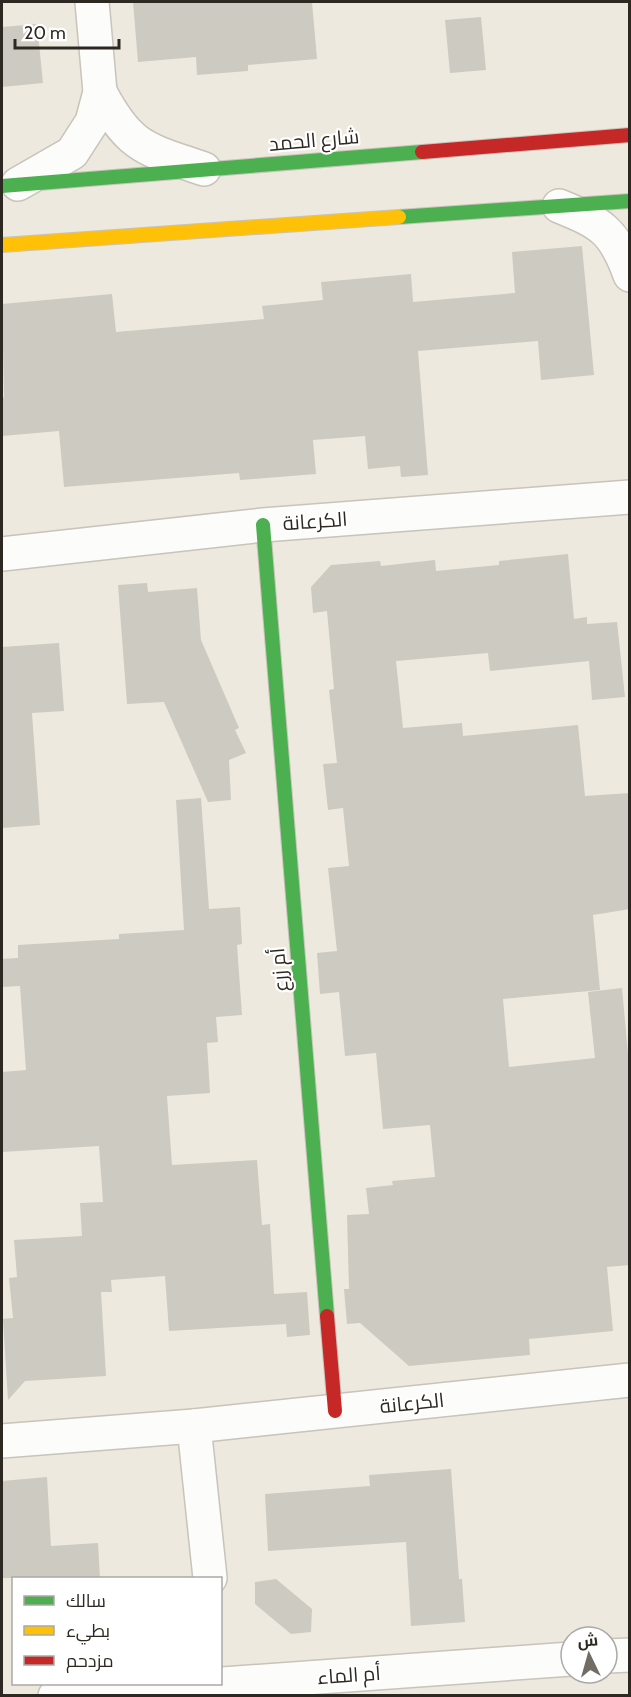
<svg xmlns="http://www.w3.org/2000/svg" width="631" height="1697" viewBox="0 0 631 1697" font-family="Cabin,Cairo,sans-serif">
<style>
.building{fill:#cdcac1}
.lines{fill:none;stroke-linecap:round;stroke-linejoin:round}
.street-casing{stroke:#c8c3bb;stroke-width:36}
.fast-casing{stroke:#c8c3bb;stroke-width:16}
.slow-casing{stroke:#c8c3bb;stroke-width:16}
.jam-casing{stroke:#c8c3bb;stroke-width:16}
.street{stroke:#fcfcfa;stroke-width:33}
.fast{stroke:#4caf50;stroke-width:14}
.slow{stroke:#ffc107;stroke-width:14}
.jam{stroke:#c62828;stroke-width:14}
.labels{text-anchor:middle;stroke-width:4.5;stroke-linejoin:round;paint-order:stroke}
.street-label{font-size:20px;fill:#2d2922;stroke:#fff}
</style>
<rect width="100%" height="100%" fill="#eee9de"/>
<g class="building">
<path d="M 133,2 L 312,2 L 317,59 L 248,65 L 248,71 L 197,75 L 196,57 L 138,62 Z"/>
<path d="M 481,17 L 486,70 L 450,73 L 445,20 Z"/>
<path d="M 37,24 L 43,83 L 2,87 L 2,27 Z"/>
<path d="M 582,246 L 594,375 L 541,380 L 538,341 L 418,351 L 428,475 L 401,477 L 400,466 L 368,469 L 365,436 L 313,440 L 316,474 L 240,480 L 239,473 L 64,487 L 59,431 L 2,436 L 2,398 L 4,397 L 2,304 L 112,294 L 116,332 L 264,319 L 262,306 L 323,300 L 321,282 L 411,274 L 413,302 L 515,293 L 512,252 Z"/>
<path d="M 568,554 L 574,619 L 587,617 L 587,624 L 617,622 L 625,697 L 592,700 L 589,661 L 490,671 L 488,653 L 396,661 L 403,728 L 462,723 L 463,736 L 578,725 L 585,796 L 630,793 L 630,909 L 593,915 L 600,990 L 503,999 L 509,1067 L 595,1058 L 588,992 L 622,988 L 630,1076 L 630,1265 L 607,1267 L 613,1331 L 529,1339 L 530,1355 L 409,1366 L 360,1323 L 347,1324 L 344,1289 L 349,1289 L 347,1215 L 369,1214 L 366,1188 L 393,1185 L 392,1181 L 435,1177 L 430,1125 L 383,1129 L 376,1053 L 345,1056 L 339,992 L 320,994 L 317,953 L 337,951 L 328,868 L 349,866 L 343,808 L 328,810 L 323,764 L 337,763 L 329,690 L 334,689 L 327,611 L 313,613 L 311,587 L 331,565 L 380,561 L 381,566 L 435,560 L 436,571 L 499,565 L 499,561 Z"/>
<path d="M 147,583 L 148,592 L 197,588 L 201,640 L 239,728 L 235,730 L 246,753 L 229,760 L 231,800 L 208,802 L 164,702 L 127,704 L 118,585 Z"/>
<path d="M 59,643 L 64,711 L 32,713 L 40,825 L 2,828 L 2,647 Z"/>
<path d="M 201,798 L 209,909 L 240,907 L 242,944 L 237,945 L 242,1015 L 216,1017 L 218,1042 L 207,1043 L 210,1093 L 167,1096 L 172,1165 L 257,1160 L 262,1225 L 270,1224 L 274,1294 L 307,1292 L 310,1335 L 287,1337 L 286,1324 L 169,1331 L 165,1276 L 111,1280 L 112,1292 L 101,1292 L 106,1376 L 25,1381 L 8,1400 L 3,1319 L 13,1318 L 9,1278 L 17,1277 L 14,1240 L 82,1236 L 80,1203 L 103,1202 L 99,1146 L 2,1152 L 2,1072 L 26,1070 L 20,986 L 2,987 L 2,959 L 18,958 L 18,945 L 119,939 L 119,934 L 184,930 L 176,800 Z"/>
<path d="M 451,1469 L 459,1579 L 462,1579 L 465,1622 L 411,1626 L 406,1542 L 268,1551 L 265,1494 L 370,1486 L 369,1475 Z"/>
<path d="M 47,1477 L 51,1546 L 98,1543 L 100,1578 L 2,1578 L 2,1481 Z"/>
<path d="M 276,1579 L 312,1609 L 311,1632 L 291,1634 L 255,1604 L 255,1582 Z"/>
</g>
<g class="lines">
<g class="street-casing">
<g id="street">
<path d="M 100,92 C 130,149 146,149 204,169"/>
<path d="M 18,184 L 72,153 L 92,122 L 100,92 L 92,2"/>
<path d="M 559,206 C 601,223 614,230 630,275"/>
<path d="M 2,554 L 263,525 L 630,497"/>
<path d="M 194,1426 L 210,1578"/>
<path d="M 2,1441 L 194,1426 L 630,1380"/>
<path d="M 607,1656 L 630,1655"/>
<path d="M 55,1696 L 571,1659"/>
</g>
</g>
<g class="fast-casing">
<g id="fast">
<path d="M 2,186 L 422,152"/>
<path d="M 399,217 L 630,201"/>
<path d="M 263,525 L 327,1316"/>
</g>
</g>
<g class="slow-casing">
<path id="slow" d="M 2,245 L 399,217"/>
</g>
<g class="jam-casing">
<g id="jam">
<path d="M 422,152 L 630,135"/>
<path d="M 327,1316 L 335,1411"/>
</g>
</g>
<use href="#street" class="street"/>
<use href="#fast" class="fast"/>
<use href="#slow" class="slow"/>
<use href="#jam" class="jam"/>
</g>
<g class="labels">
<g class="street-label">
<text transform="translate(314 140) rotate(-5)" y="7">شارع الحمد</text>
<text transform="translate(315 521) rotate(-4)" y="7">الكرعانة</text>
<text transform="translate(279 970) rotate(-95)" y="7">أم زرع</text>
<text transform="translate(412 1403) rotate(-6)" y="7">الكرعانة</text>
<text transform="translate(349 1675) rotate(-4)" y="7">أم الماء</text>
</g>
</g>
<rect width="631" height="1697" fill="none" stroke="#2d2922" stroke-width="6"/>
<rect x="12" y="1577" width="210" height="108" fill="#ffffff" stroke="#aba9a7" stroke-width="1.5"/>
<rect x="24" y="1596" width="30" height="9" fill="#4caf50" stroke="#aba9a7" stroke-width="1.5"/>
<text x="66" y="1607" font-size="18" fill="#2d2922">سالك</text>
<rect x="24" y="1626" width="30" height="9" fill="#ffc107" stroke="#aba9a7" stroke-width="1.5"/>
<text x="66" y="1637" font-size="18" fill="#2d2922">بطيء</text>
<rect x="24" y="1656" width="30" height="9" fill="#c62828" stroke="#aba9a7" stroke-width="1.5"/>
<text x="66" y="1667" font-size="18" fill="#2d2922">مزدحم</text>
<g transform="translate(589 1655) rotate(355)"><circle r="28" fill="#ffffff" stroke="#aba9a7" stroke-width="1.5"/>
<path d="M0-4.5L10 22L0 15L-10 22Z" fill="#716c64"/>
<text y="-9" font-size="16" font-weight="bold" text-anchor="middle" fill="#2d2922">ش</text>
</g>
<path d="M15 39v9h104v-9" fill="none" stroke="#2d2922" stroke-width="3"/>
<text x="24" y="39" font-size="18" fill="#2d2922" stroke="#ffffff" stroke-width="4.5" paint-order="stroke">20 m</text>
</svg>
